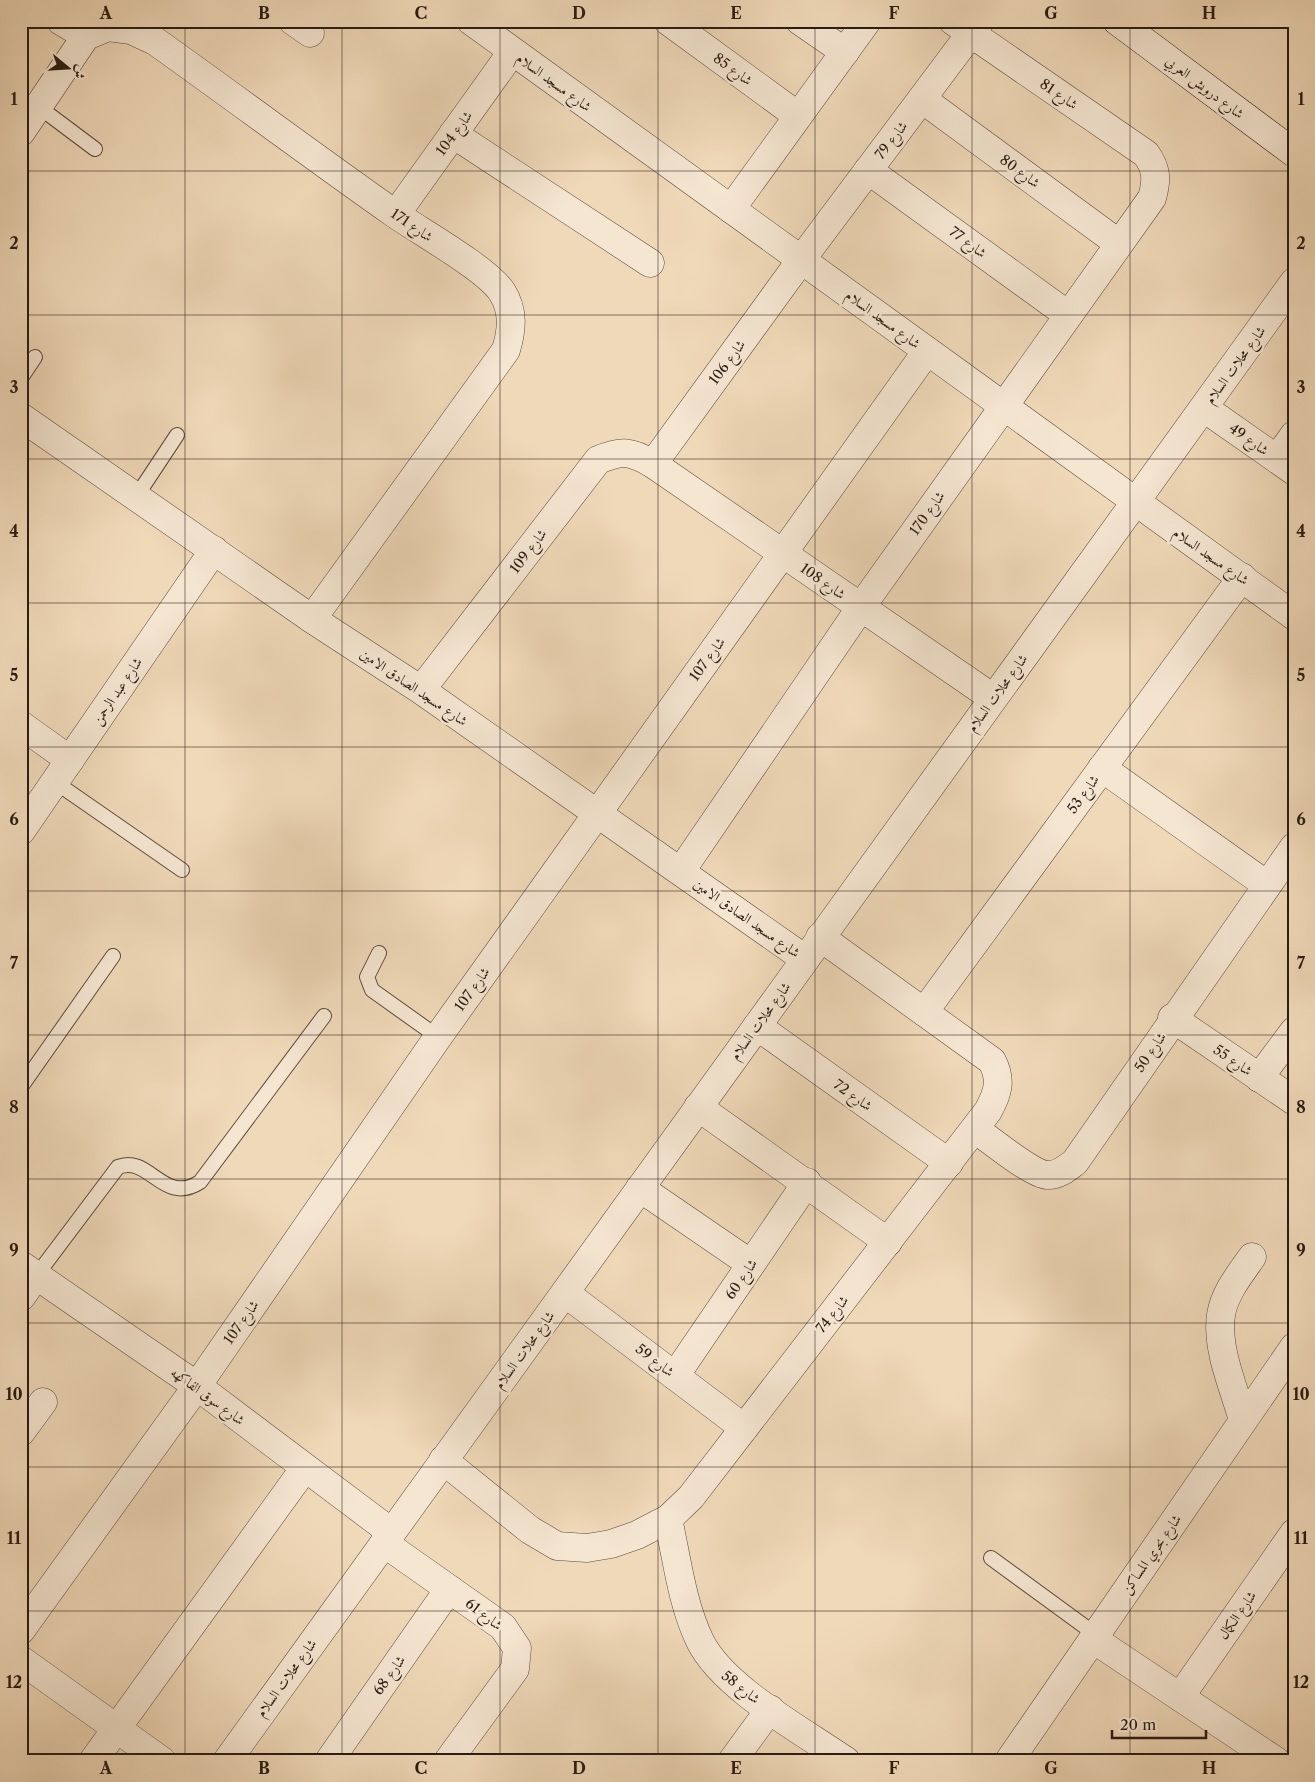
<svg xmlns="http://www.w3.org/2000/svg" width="1315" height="1782" viewBox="0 0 1315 1782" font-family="'Libre Caslon Text',Amiri,serif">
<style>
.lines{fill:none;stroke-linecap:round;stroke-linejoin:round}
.lane-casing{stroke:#5b4a3c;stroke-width:16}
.street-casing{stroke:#5b4a3c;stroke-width:29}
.secondary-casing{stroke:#291b13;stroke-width:29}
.lane{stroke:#f5e6d2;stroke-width:14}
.street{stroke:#f5e6d2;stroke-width:28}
.secondary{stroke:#f5e6d2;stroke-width:28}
.grid{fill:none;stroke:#291b13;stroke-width:1;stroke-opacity:0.55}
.labels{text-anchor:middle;stroke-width:5;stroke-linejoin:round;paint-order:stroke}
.street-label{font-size:14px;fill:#291b13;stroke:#f5e6d2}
.neatline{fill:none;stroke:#291b13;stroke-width:2}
.grid-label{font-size:16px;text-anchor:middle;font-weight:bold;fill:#291b13}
</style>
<rect width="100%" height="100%" fill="#f0d9b9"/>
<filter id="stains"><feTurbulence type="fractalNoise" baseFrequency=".004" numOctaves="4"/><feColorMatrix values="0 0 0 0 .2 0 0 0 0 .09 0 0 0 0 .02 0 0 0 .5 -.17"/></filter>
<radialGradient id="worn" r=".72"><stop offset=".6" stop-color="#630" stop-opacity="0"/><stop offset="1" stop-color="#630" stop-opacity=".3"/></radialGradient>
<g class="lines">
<g class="lane-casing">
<g id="lane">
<path d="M 39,107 L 95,149"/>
<path d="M 21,378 L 35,357"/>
<path d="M 136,497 L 177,435"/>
<path d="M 55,782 L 182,870"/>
<path d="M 379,953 L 367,977 L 372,990 L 438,1037"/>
<path d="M 21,1087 L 113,956"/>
<path d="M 36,1276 L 118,1167 C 149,1154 163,1206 200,1182 L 324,1016"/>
<path d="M 991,1558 L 1095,1634"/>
</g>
</g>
<g class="street-casing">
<g id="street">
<path d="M 61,21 L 86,36"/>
<path d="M 293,21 L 310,33"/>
<path d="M 471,21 L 1294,616"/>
<path d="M 668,21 L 798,116"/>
<path d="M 800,21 L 845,52"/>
<path d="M 922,99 L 1118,243"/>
<path d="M 21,132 L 86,36 L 108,27 L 131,30 L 155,41 C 235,98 314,157 395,214 C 421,232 487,269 502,292 C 514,311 512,330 506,350 L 312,619"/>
<path d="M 453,134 L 650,263"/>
<path d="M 868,170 L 1068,315"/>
<path d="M 731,209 L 867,21"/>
<path d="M 396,214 L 512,52"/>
<path d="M 1204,408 L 1294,471"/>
<path d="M 21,417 L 312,619 L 421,690 L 805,959"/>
<path d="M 1277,459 L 1294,435"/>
<path d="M 653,464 L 801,260 L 980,21"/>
<path d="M 421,690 L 598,460 C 622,450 631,451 653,464 L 993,698"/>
<path d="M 21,725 L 70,760"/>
<path d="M 1102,768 L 1267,885"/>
<path d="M 21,831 L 214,550"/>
<path d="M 681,871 L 861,607 L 1152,198 C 1157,180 1157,169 1146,154 L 953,21"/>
<path d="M 924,1012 L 1242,577"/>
<path d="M 1172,1018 L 1294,1101"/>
<path d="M 757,1026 L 949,1163"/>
<path d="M 1259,1078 L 1294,1031"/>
<path d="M 698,1107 L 888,1242"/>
<path d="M 975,1129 C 989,1139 1032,1174 1047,1175 C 1058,1176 1067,1168 1075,1162 L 1294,847"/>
<path d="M 640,1188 L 751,1264"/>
<path d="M 21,1265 L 197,1386 L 391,1532"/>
<path d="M 565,1293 L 744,1428"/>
<path d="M 21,1297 L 36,1276"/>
<path d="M 675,1376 L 807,1182"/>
<path d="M 1243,1420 C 1234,1388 1216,1349 1221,1315 C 1224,1294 1240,1274 1252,1257"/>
<path d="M 21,1432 L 43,1402"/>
<path d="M 443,1460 L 530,1530 L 557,1546 L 587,1548 L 611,1544 L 637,1535 L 668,1519 L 691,1497 L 988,1111 C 998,1093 1002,1080 992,1061 L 820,937"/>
<path d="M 668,1519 C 677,1559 682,1604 700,1641 C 723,1688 803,1731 846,1761"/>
<path d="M 384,1543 L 503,1627 L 517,1648 L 515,1669 L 448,1761"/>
<path d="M 21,1630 L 197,1386 L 438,1037 L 927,351"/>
<path d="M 1093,1639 L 1276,1761"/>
<path d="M 21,1660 L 162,1761"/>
<path d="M 1180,1697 L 1294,1533"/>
<path d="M 93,1761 L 304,1469"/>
<path d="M 227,1761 L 1294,282"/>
<path d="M 329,1761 L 449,1589"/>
<path d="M 732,1761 L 770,1709"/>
<path d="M 1009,1761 L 1294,1347"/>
</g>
</g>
<g class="secondary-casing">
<path id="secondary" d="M 1117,21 L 1294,153"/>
</g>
<use href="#lane" class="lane"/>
<use href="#street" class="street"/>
<use href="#secondary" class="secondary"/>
</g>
<path class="grid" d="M 185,21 L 185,1761M 342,21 L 342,1761M 500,21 L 500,1761M 658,21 L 658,1761M 815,21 L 815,1761M 972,21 L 972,1761M 1130,21 L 1130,1761M 21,171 L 1294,171M 21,315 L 1294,315M 21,459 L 1294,459M 21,603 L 1294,603M 21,747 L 1294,747M 21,891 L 1294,891M 21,1035 L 1294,1035M 21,1179 L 1294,1179M 21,1323 L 1294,1323M 21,1467 L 1294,1467M 21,1611 L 1294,1611"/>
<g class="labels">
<g class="street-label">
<text transform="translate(733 69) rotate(36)" y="5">شارع 85</text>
<text transform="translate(554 82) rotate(36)" y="5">شارع مسجد السلام</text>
<text transform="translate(1205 87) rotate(37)" y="5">شارع درويش العربي</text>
<text transform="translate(1059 94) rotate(34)" y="5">شارع 81</text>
<text transform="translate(454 133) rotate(-54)" y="5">شارع 104</text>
<text transform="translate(891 140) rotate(-53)" y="5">شارع 79</text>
<text transform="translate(1020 171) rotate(36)" y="5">شارع 80</text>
<text transform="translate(412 225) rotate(34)" y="5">شارع 171</text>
<text transform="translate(968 242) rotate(36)" y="5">شارع 77</text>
<text transform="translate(883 319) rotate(36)" y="5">شارع مسجد السلام</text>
<text transform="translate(727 362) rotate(-54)" y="5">شارع 106</text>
<text transform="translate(1235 365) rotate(-54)" y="5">شارع محلات السلام</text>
<text transform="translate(1249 439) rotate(35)" y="5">شارع 49</text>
<text transform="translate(927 513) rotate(-55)" y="5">شارع 170</text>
<text transform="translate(528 551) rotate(-53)" y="5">شارع 109</text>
<text transform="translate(1211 556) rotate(35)" y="5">شارع مسجد السلام</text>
<text transform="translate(823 581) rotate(35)" y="5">شارع 108</text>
<text transform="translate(707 659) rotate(-54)" y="5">شارع 107</text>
<text transform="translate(414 687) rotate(34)" y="5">شارع مسجد الصادق الامين</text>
<text transform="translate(117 691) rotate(-56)" y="5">شارع عبد الرحمن</text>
<text transform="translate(997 693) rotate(-54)" y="5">شارع محلات السلام</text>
<text transform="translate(1083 794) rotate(-54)" y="5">شارع 53</text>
<text transform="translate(747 918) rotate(35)" y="5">شارع مسجد الصادق الامين</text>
<text transform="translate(472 989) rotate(-55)" y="5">شارع 107</text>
<text transform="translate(760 1021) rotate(-54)" y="5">شارع محلات السلام</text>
<text transform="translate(1150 1052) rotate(-56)" y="5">شارع 50</text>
<text transform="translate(1233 1060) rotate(34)" y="5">شارع 55</text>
<text transform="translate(853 1095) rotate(35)" y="5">شارع 72</text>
<text transform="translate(741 1279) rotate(-56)" y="5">شارع 60</text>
<text transform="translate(832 1314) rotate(-52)" y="5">شارع 74</text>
<text transform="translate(241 1322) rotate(-55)" y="5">شارع 107</text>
<text transform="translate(524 1350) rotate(-54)" y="5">شارع محلات السلام</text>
<text transform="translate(655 1360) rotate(37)" y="5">شارع 59</text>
<text transform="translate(208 1396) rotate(36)" y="5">شارع سوق الفاكهه</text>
<text transform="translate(1151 1554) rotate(-55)" y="5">شارع بحري المساكن</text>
<text transform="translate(484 1614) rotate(37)" y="5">شارع 61</text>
<text transform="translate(1237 1615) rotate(-55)" y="5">شارع الكمال</text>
<text transform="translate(389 1675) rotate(-55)" y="5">شارع 68</text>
<text transform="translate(286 1678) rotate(-54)" y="5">شارع محلات السلام</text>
<text transform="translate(741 1687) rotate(38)" y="5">شارع 58</text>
</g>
</g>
<rect width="1315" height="1782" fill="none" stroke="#f0d9b9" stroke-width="55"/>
<g transform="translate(68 68) rotate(108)" stroke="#f5e6d2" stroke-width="4" paint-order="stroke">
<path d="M0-4L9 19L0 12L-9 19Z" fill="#291b13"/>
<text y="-8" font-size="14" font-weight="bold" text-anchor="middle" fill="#291b13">ش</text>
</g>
<path d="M1112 1730v8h94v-8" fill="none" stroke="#291b13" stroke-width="2.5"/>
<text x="1120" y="1730" font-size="15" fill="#291b13" stroke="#f5e6d2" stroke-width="4" paint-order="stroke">20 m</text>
<rect x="28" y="28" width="1260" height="1726" class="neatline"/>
<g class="grid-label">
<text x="106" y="19">A</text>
<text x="264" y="19">B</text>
<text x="421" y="19">C</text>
<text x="579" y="19">D</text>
<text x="736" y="19">E</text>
<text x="894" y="19">F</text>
<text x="1051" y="19">G</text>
<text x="1209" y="19">H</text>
<text x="14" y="105">1</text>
<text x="1301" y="105">1</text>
<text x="14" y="249">2</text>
<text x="1301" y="249">2</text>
<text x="14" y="393">3</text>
<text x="1301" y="393">3</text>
<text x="14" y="537">4</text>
<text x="1301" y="537">4</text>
<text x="14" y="681">5</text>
<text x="1301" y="681">5</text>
<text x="14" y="825">6</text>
<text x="1301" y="825">6</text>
<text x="14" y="969">7</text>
<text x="1301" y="969">7</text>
<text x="14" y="1113">8</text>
<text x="1301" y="1113">8</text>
<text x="14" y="1256">9</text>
<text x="1301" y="1256">9</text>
<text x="14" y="1400">10</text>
<text x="1301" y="1400">10</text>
<text x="14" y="1544">11</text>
<text x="1301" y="1544">11</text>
<text x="14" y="1688">12</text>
<text x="1301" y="1688">12</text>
<text x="106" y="1774">A</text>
<text x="264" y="1774">B</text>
<text x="421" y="1774">C</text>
<text x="579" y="1774">D</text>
<text x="736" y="1774">E</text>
<text x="894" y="1774">F</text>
<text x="1051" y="1774">G</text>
<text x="1209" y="1774">H</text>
</g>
<rect width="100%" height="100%" filter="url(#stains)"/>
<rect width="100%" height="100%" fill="url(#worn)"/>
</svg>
